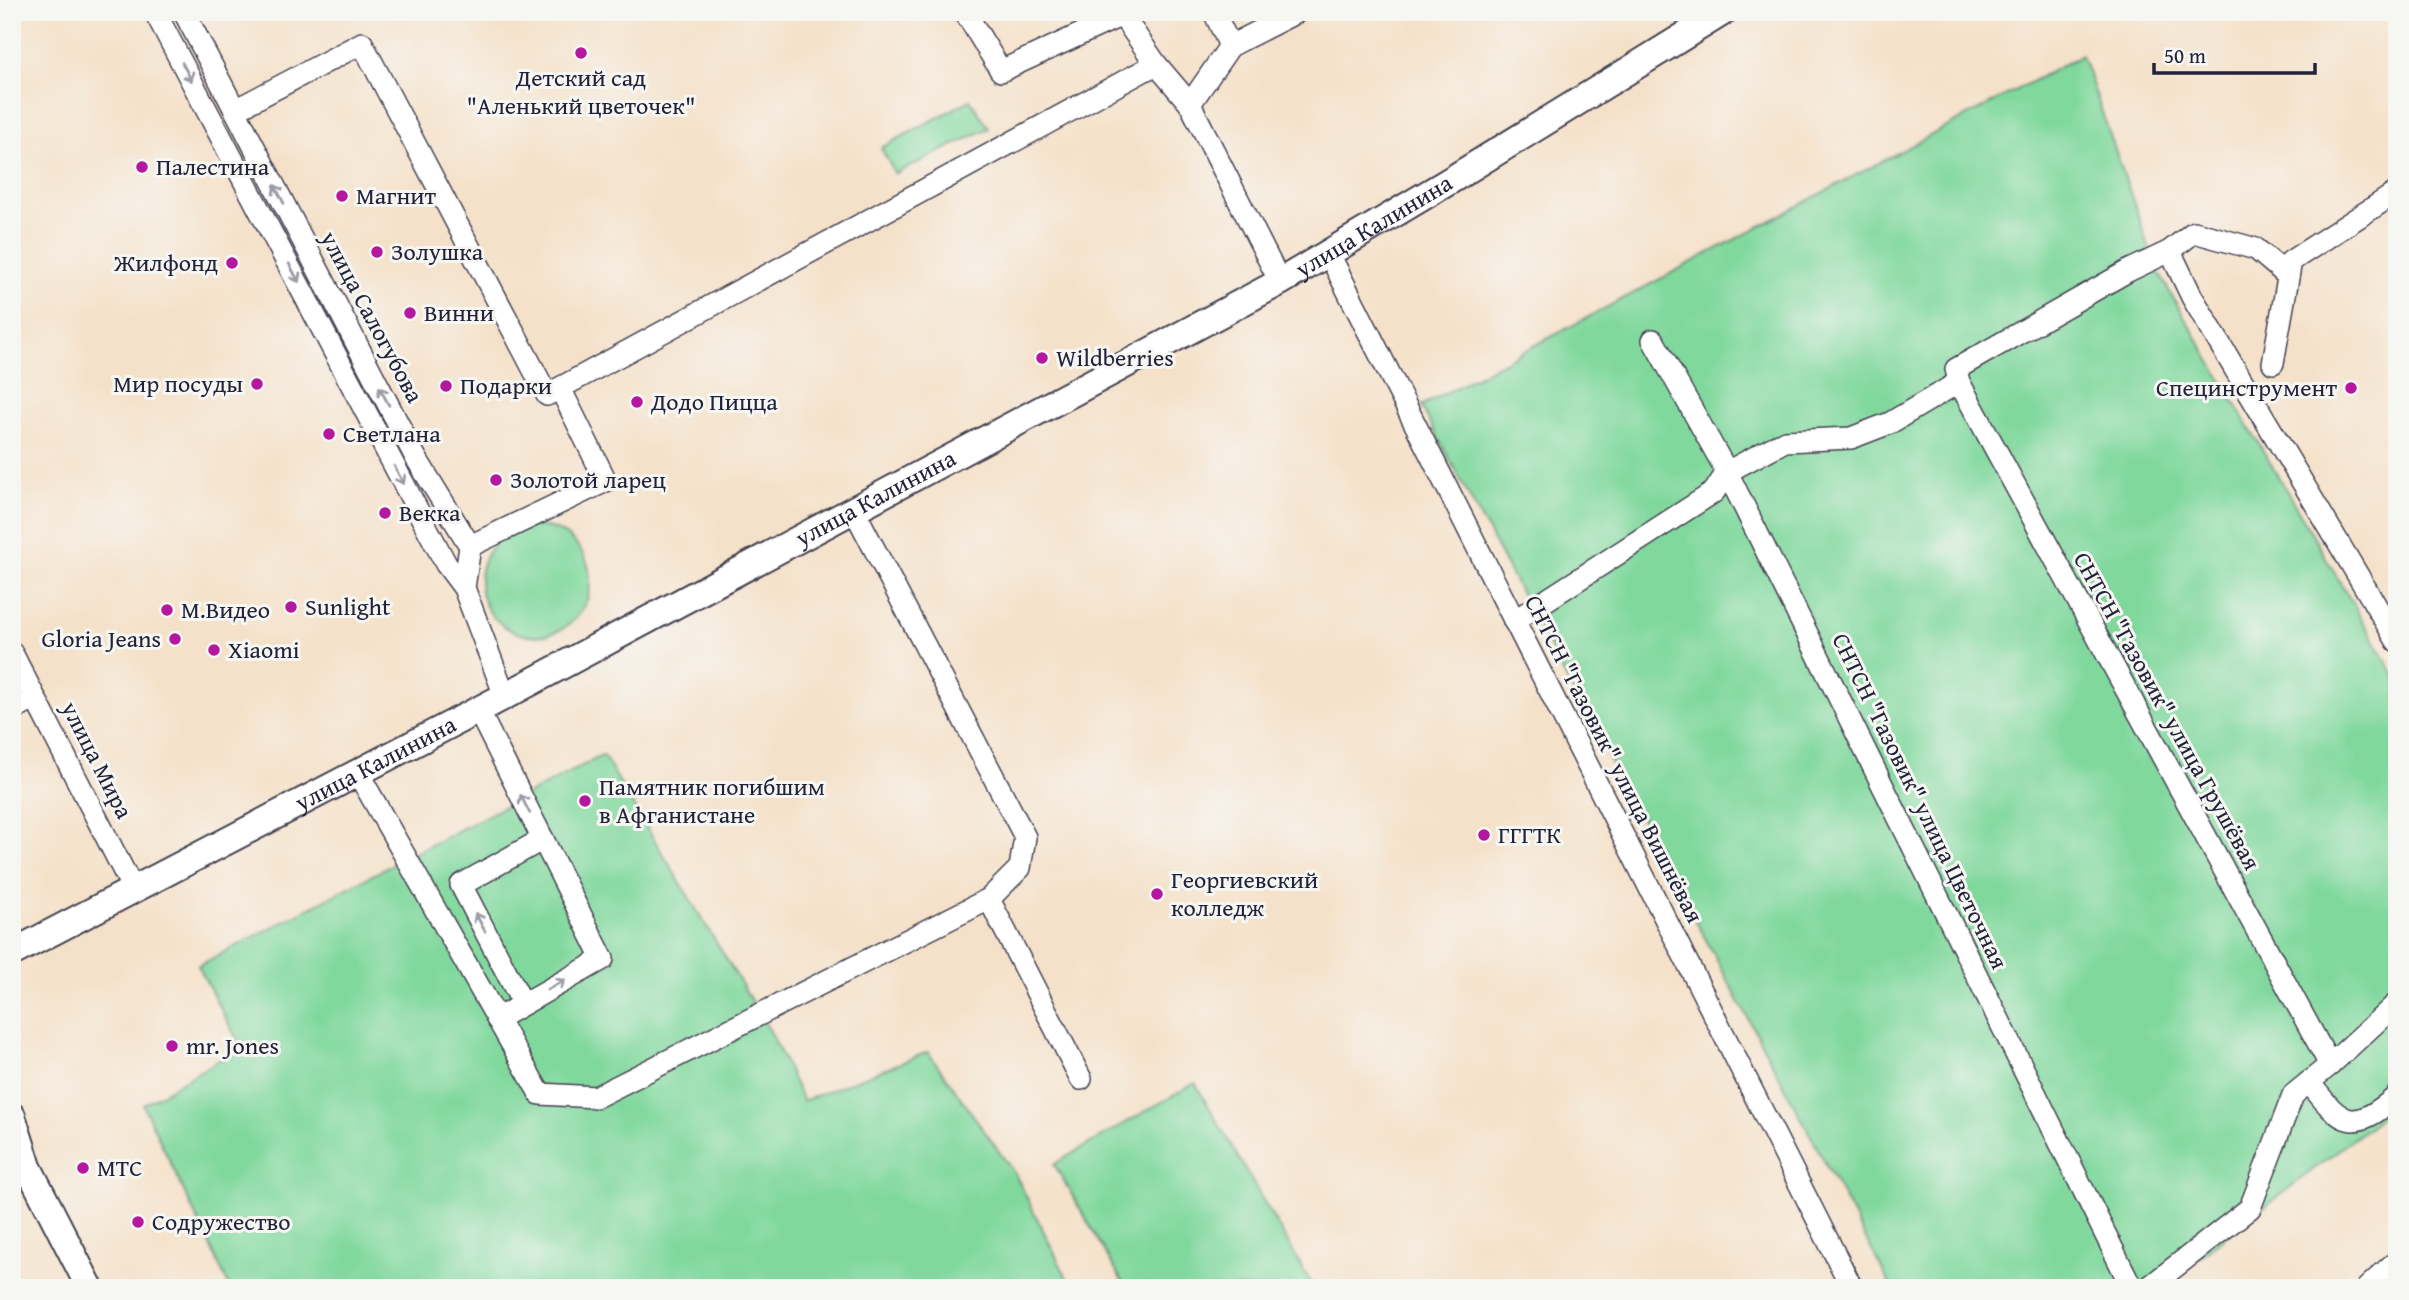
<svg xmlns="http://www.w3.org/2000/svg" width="2409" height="1300" viewBox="0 0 2409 1300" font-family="'Gentium Book Plus',serif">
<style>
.green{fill:#80d89d;stroke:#517d6c;stroke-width:2}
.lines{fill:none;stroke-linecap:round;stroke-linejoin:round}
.minor-casing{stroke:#423f50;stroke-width:24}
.major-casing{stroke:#423f50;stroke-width:30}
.minor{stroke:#fff;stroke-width:21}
.major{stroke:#fff;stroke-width:26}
.oneway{stroke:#9c9ca7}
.poi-dot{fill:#b5179e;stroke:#f6f6f2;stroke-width:2.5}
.labels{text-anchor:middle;stroke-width:6;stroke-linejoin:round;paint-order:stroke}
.poi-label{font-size:24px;fill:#22223b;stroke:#f6f6f2;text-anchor:start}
.street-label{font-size:24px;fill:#22223b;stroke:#f6f6f2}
</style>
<rect width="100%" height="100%" fill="#f6f6f2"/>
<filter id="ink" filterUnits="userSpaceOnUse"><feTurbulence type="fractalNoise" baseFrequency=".0143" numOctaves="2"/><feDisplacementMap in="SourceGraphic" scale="14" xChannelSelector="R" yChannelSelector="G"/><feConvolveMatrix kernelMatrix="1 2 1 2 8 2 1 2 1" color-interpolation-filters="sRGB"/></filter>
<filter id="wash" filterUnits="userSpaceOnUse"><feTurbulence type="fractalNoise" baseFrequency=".00686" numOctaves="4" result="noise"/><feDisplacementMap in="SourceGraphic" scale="28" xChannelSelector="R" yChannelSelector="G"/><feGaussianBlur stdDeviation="1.57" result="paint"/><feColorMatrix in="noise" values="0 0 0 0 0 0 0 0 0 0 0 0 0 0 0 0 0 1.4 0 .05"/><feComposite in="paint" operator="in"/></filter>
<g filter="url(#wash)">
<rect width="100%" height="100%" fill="#f5e1c9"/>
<g class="green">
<path d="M 2082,55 L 2157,270 L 2397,679 L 2397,1105 L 2159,1288 L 1892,1288 L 1421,406 Z"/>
<path d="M 970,100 L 989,128 L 895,174 L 881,148 Z"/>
<circle cx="535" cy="581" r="55"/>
<path d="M 603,755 L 771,1033 L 803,1101 L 928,1052 L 1015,1174 L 1072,1288 L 230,1288 L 143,1105 L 241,1047 L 198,966 Z"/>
<path d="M 1195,1083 L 1314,1288 L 1126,1288 L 1054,1164 Z"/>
</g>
</g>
<g filter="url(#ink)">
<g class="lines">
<g class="minor-casing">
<g id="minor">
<path d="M 155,12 L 446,564 L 464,588 L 505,696"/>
<path d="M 184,12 L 416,458 L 470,546 L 464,588"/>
<path d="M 965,12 L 1001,71 L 1122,15 L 1156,64"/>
<path d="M 1214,12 L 1230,46"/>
<path d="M 1190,104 L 1230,46 L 1297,12"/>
<path d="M 235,110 L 362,43 L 547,395 L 1156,64 L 1190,104 L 1280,282"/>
<path d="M 2170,251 L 2192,297 L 2397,641"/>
<path d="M 1329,254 L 1852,1288"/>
<path d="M 1653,340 L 1727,472 L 2132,1288"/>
<path d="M 2273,363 L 2291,261 L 2397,192"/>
<path d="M 1959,382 L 2330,1065"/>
<path d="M 470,546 L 606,481 L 560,388"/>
<path d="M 1514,621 L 1714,492 L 1727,472 L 1785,441 L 1851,438 L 1890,423 L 1959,382 L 1956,369 L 2128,271 L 2170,251 L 2194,232 L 2256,249 L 2288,276"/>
<path d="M 12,653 L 134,891"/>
<path d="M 478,710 L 603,959 L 497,1019"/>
<path d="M 12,711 L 35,698"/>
<path d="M 358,773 L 540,1094 L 596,1097 L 989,899 L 1020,868 L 1025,837 L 854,510"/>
<path d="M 989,899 L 1081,1079"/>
<path d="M 523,1004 L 461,885 L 543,839"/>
<path d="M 2309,1082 C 2342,1125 2352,1134 2397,1096"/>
<path d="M 2148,1288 L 2250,1208 L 2293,1095 L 2330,1065 L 2397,1003"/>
<path d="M 2367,1288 L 2392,1265"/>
</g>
</g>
<g class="major-casing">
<g id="major">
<path id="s1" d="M 12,953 L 505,696 L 1280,282 L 1451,180 L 1723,12"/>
<path d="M 12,1116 L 28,1167 L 90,1288"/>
</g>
</g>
<use href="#minor" class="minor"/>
<use href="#major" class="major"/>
</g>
<defs><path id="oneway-shaft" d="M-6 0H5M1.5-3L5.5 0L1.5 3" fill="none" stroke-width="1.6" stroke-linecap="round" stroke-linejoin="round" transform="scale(1.75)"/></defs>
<g class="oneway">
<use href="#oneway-shaft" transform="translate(187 72) rotate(62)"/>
<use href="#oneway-shaft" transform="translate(279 194) rotate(-118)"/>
<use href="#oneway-shaft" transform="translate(294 273) rotate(62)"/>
<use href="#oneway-shaft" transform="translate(384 396) rotate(-118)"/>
<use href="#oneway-shaft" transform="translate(399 475) rotate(62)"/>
<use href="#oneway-shaft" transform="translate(525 804) rotate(-117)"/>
<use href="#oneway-shaft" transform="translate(480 922) rotate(-118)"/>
<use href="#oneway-shaft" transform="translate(556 985) rotate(-29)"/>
</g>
</g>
<g class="poi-dot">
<circle cx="581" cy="53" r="7"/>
<circle cx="142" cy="167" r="7"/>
<circle cx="342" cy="196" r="7"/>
<circle cx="377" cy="252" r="7"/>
<circle cx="232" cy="263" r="7"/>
<circle cx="410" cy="313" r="7"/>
<circle cx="1042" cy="358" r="7"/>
<circle cx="257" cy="384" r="7"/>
<circle cx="446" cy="386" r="7"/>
<circle cx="2351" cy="388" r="7"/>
<circle cx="637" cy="402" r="7"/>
<circle cx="329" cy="434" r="7"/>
<circle cx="496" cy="480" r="7"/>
<circle cx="385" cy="513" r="7"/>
<circle cx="291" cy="607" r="7"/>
<circle cx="167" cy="610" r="7"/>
<circle cx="175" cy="639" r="7"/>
<circle cx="214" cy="650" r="7"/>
<circle cx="585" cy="801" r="7"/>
<circle cx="1484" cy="835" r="7"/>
<circle cx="1157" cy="894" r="7"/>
<circle cx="172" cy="1046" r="7"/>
<circle cx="83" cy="1168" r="7"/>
<circle cx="138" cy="1222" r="7"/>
</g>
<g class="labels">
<g class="poi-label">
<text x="581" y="86" text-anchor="middle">Детский сад<tspan x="581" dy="28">"Аленький цветочек"</tspan></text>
<text x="156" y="175">Палестина</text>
<text x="356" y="204">Магнит</text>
<text x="391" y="260">Золушка</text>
<text x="218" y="271" text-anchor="end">Жилфонд</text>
<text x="424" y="321">Винни</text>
<text x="1056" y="366">Wildberries</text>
<text x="243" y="392" text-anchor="end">Мир посуды</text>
<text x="460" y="394">Подарки</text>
<text x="2337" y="396" text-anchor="end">Специнструмент</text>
<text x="651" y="410">Додо Пицца</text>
<text x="343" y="442">Светлана</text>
<text x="510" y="488">Золотой ларец</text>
<text x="399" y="521">Векка</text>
<text x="305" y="615">Sunlight</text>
<text x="181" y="618">М.Видео</text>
<text x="161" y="647" text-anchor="end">Gloria Jeans</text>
<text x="228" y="658">Xiaomi</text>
<text x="599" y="795">Памятник погибшим<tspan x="599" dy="28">в Афганистане</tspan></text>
<text x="1498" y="843">ГГГТК</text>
<text x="1171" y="888">Георгиевский<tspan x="1171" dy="28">колледж</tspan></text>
<text x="186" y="1054">mr. Jones</text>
<text x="97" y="1176">МТС</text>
<text x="152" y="1230">Содружество</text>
</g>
<g class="street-label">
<text dy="8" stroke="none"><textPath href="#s1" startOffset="1544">улица Калинина</textPath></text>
<text transform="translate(372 317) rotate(62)" y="8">улица Салогубова</text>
<text dy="8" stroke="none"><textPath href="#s1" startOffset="976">улица Калинина</textPath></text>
<text transform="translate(2167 711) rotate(61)" y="8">СНТСН "Газовик" улица Грушёвая</text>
<text transform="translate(1614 759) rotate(63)" y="8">СНТСН "Газовик" улица Вишнёвая</text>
<text transform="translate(97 760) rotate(63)" y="8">улица Мира</text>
<text dy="8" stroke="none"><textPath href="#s1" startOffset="410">улица Калинина</textPath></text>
<text transform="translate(1920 801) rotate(64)" y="8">СНТСН "Газовик" улица Цветочная</text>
</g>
</g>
<rect width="2409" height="1300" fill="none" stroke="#f6f6f2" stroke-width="42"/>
<path d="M2154 63v10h161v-10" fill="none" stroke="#22223b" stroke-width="3.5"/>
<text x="2164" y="63" font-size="21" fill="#22223b" stroke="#f6f6f2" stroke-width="5" paint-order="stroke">50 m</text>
</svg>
